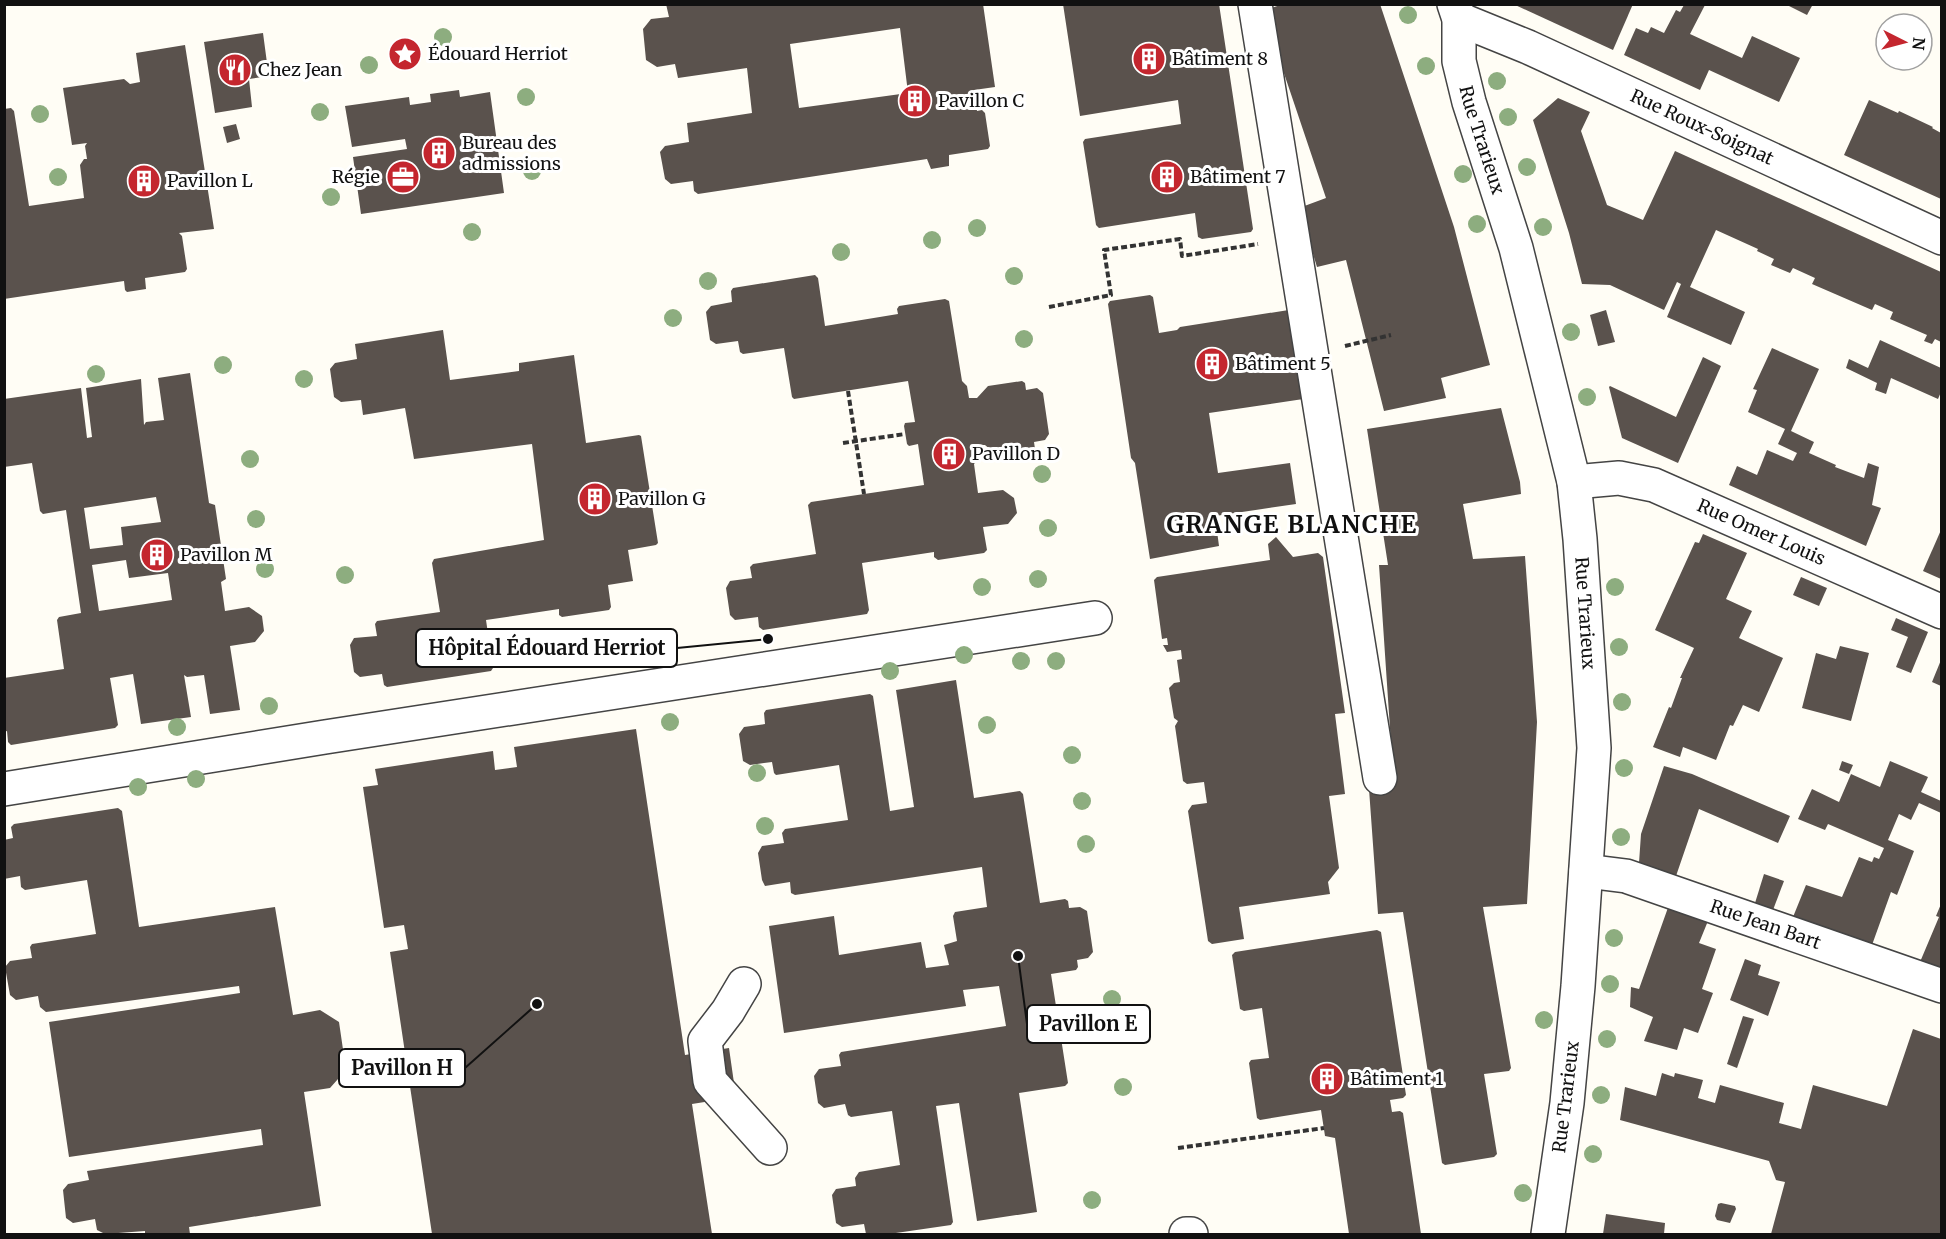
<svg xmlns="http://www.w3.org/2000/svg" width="1946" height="1239" viewBox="0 0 1946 1239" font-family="Merriweather,serif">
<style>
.building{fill:#5a524d;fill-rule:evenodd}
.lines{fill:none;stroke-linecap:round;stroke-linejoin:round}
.minor-casing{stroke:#444;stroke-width:36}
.path{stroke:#333;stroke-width:4;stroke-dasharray:6 3;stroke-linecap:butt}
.minor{stroke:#fff;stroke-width:33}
.tree{fill:#8dad7f}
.labels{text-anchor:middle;stroke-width:6;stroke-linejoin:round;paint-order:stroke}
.poi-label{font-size:18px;fill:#111;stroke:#fff;text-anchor:start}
.street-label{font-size:18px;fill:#111;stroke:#fff}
.district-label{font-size:24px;font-weight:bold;letter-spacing:1.5px;fill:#111;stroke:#fff}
.leader{fill:none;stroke:#111;stroke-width:2}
.callout-dot{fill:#111;stroke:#fff;stroke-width:2}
.callout{fill:#fff;stroke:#111;stroke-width:2}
.callout-label{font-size:20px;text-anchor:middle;font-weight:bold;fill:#111}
</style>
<rect width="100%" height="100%" fill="#fffdf5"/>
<g class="building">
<path d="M 666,4 L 983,4 L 995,87 L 974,90 L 977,111 L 982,110 L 985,113 L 990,146 L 988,149 L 949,155 L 949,166 L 931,169 L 927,159 L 698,194 L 694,191 L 693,181 L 671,184 L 665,179 L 660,152 L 665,146 L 689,142 L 687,123 L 752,113 L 747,68 L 678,78 L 675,64 L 657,67 L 646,60 L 643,29 L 651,19 L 669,17 ZM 900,28 L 908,93 L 799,108 L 790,44 Z"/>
<path d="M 1063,4 L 1219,4 L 1253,229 L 1251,232 L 1202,239 L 1198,237 L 1195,213 L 1099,228 L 1096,225 L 1083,142 L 1085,139 L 1181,124 L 1178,100 L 1080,116 Z"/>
<path d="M 1283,4 L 1380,4 L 1454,227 L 1490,365 L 1441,378 L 1446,398 L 1384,411 L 1346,260 L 1317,267 L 1299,208 L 1326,198 L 1263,11 Z"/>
<path d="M 1513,4 L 1633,4 L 1613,50 Z"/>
<path d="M 1785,4 L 1813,4 L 1807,15 Z"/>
<path d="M 1684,5 L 1705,5 L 1690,34 L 1742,58 L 1752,36 L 1800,58 L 1779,102 L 1709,70 L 1700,90 L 1624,55 L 1636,28 L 1648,33 L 1651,27 L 1664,33 L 1676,10 L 1680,12 Z"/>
<path d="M 263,33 L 267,63 L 260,64 L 262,77 L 249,79 L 252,107 L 215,113 L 204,42 Z"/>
<path d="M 185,45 L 214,229 L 179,233 L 182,236 L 187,269 L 185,272 L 145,278 L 146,289 L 127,292 L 125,290 L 124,281 L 4,299 L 4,109 L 11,108 L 14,111 L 29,206 L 84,198 L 80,165 L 84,159 L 87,159 L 85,146 L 87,143 L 72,145 L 63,88 L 124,79 L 130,84 L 140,82 L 136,53 Z"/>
<path d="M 459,90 L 460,97 L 490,92 L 504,193 L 361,214 L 353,157 L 407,149 L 405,139 L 352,147 L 345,106 L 409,97 L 410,105 L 431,102 L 430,94 Z"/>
<path d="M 1558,98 L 1590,112 L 1581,131 L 1607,205 L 1643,220 L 1675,151 L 1941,272 L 1941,342 L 1935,339 L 1932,344 L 1924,341 L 1927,335 L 1890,319 L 1893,312 L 1875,304 L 1872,310 L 1812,284 L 1815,278 L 1793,268 L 1790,273 L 1771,265 L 1774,259 L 1757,251 L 1758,249 L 1716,230 L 1690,287 L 1745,312 L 1731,345 L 1667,317 L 1681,284 L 1677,282 L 1664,310 L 1610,285 L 1582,284 L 1569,233 L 1533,120 Z"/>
<path d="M 1869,100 L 1898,113 L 1899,111 L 1933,127 L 1932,128 L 1941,133 L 1941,199 L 1844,155 Z"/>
<path d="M 236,124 L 240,139 L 227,143 L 223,127 Z"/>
<path d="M 815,275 L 818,278 L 825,326 L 898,314 L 897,309 L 899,306 L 945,299 L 949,301 L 962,381 L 967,386 L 969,398 L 977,398 L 988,386 L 1022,381 L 1025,383 L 1026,390 L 1037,388 L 1043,393 L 1049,434 L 1045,440 L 1034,442 L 1035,449 L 1033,452 L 999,457 L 985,445 L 976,445 L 979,458 L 974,464 L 978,493 L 1003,490 L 1014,498 L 1017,513 L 1008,524 L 983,527 L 987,550 L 984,553 L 938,560 L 934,557 L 934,552 L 862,563 L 869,610 L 867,614 L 763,630 L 759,627 L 758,617 L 735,620 L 730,615 L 726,588 L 730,581 L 752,578 L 750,567 L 753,564 L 816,554 L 808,505 L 811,502 L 924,485 L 918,444 L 909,446 L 907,444 L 904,426 L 905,423 L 915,422 L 908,381 L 794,399 L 792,397 L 784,348 L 743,354 L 740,352 L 738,341 L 716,344 L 710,340 L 706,312 L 711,306 L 732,302 L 731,291 L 733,288 Z"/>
<path d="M 1150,295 L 1153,297 L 1159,333 L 1177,330 L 1180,327 L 1295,309 L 1310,398 L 1209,413 L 1218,473 L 1290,463 L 1296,504 L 1215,516 L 1219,546 L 1150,559 L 1135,463 L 1131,458 L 1108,304 L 1110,301 Z"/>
<path d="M 1606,310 L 1615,342 L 1598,346 L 1590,315 Z"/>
<path d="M 443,330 L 450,380 L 519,371 L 519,363 L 574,355 L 586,443 L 639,435 L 641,436 L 658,543 L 656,545 L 628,550 L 633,581 L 608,585 L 611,607 L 609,610 L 562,617 L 559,615 L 559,609 L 486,620 L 493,668 L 491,671 L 387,687 L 384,685 L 382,674 L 360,677 L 354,672 L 350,645 L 354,638 L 377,636 L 375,624 L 377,621 L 440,612 L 432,563 L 434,559 L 544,540 L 532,444 L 414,459 L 405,408 L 363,415 L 361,400 L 341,402 L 334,397 L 330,369 L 335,363 L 357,359 L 355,344 Z"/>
<path d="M 1880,340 L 1941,368 L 1941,392 L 1938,399 L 1891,378 L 1886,394 L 1875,390 L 1877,383 L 1846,368 L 1849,359 L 1868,368 Z"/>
<path d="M 1772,348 L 1819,369 L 1791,431 L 1814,442 L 1809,453 L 1836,465 L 1835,467 L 1864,478 L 1868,463 L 1879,467 L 1872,505 L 1881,508 L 1866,546 L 1729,485 L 1737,466 L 1757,475 L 1767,450 L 1793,461 L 1797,453 L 1778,444 L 1785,429 L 1748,412 L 1757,390 L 1753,389 Z"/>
<path d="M 1703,357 L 1721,366 L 1678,463 L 1622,438 L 1609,387 L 1610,386 L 1676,417 Z"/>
<path d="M 190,373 L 209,503 L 215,505 L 226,579 L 221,582 L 225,611 L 249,607 L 262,616 L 264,631 L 255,642 L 230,646 L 240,710 L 210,714 L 204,675 L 187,677 L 184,675 L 191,717 L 141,724 L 133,674 L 110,678 L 118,725 L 115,728 L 11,745 L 8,742 L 7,731 L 4,732 L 4,678 L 64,669 L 57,620 L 59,617 L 81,613 L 66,510 L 43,514 L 40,511 L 32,463 L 4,467 L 4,399 L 81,388 L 87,438 L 92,437 L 86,388 L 141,379 L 144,425 L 146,422 L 164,420 L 158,378 ZM 156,497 L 161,522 L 121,527 L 123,545 L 90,549 L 84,508 ZM 126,560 L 129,578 L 168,573 L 172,600 L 99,611 L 92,565 Z"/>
<path d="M 1501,408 L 1520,482 L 1521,494 L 1463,504 L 1473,559 L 1525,556 L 1537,722 L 1527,904 L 1483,907 L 1511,1068 L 1509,1071 L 1484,1074 L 1497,1154 L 1494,1157 L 1445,1165 L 1442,1163 L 1403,912 L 1378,914 L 1369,789 L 1394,788 L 1379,565 L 1388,565 L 1367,429 Z"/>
<path d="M 1941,530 L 1941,579 L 1923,571 Z"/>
<path d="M 1703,534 L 1747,553 L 1726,599 L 1752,611 L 1739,638 L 1783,658 L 1759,712 L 1743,705 L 1733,726 L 1730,725 L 1716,760 L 1683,747 L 1680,757 L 1653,747 L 1669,707 L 1671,708 L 1682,678 L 1680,678 L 1694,648 L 1655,630 L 1695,542 L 1699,543 Z"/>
<path d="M 1276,537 L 1293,557 L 1318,553 L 1323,557 L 1345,713 L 1335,714 L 1345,794 L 1329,796 L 1339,868 L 1328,882 L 1330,894 L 1239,907 L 1244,939 L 1212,944 L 1208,941 L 1188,811 L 1192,805 L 1207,803 L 1204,782 L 1187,784 L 1183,781 L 1175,726 L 1178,721 L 1174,718 L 1169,688 L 1174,683 L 1180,682 L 1177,660 L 1182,659 L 1181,650 L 1167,652 L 1163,645 L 1168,645 L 1167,638 L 1162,639 L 1154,580 L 1157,577 L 1270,560 L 1268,544 Z"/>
<path d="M 1801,577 L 1827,588 L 1819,606 L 1793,595 Z"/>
<path d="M 1896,618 L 1928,632 L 1911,673 L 1896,667 L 1908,637 L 1891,630 Z"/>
<path d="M 1840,646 L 1869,653 L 1851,721 L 1802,708 L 1816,653 L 1836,659 Z"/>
<path d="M 1941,660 L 1941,686 L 1932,682 Z"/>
<path d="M 956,680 L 974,798 L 1020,791 L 1023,794 L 1040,903 L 1065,899 L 1068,901 L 1069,908 L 1080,907 L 1087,911 L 1093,952 L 1088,958 L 1077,960 L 1078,967 L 1076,970 L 1051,974 L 1068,1083 L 1065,1086 L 1019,1093 L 1037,1212 L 977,1221 L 959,1103 L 936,1106 L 953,1222 L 951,1225 L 889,1234 L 866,1234 L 864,1224 L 842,1227 L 836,1223 L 832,1195 L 836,1189 L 856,1186 L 855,1178 L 859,1172 L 900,1165 L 892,1111 L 851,1117 L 848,1115 L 845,1104 L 824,1108 L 818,1103 L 814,1076 L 819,1069 L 841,1066 L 839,1055 L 841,1052 L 1006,1026 L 999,986 L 963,990 L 966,1006 L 784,1033 L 769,926 L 834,916 L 839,955 L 921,942 L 926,968 L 949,965 L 944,945 L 957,941 L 953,916 L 955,912 L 987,907 L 982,867 L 795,895 L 791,893 L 790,882 L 765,886 L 762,880 L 758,853 L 762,846 L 784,843 L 782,833 L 785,829 L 848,820 L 839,765 L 776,775 L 774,773 L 772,762 L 750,765 L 743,761 L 739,734 L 744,727 L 765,724 L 764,713 L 766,710 L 870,694 L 873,696 L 890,811 L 914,807 L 896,690 Z"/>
<path d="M 636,729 L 685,1055 L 729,1048 L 736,1097 L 692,1104 L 712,1234 L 432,1234 L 390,952 L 408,949 L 404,925 L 384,928 L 363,787 L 378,785 L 375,769 L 493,751 L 495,770 L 517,767 L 514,747 Z"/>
<path d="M 1842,761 L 1853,765 L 1849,774 L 1839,770 Z"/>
<path d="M 1890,761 L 1928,777 L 1921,792 L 1941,801 L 1941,813 L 1919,803 L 1911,820 L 1899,814 L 1888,840 L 1914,851 L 1897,895 L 1891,892 L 1872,945 L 1793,917 L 1806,885 L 1842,897 L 1859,857 L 1872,862 L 1874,857 L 1879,859 L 1884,848 L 1828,824 L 1825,830 L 1798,819 L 1812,789 L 1839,802 L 1851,774 L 1880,787 Z"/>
<path d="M 1664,766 L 1692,774 L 1790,816 L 1778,843 L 1699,809 L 1676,876 L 1639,863 L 1641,834 Z"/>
<path d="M 118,808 L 122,811 L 139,927 L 275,907 L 293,1015 L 320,1010 L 339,1022 L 346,1070 L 330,1088 L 304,1092 L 321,1206 L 189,1227 L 190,1234 L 145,1234 L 145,1231 L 105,1234 L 97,1230 L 95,1219 L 73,1223 L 66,1218 L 63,1190 L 68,1184 L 89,1180 L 87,1171 L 263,1145 L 261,1129 L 69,1157 L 49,1022 L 240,993 L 239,986 L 46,1012 L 40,1007 L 38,996 L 16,1000 L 10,995 L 5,967 L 10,961 L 32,958 L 30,947 L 32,944 L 96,934 L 87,880 L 25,890 L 21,887 L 20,876 L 4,879 L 4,840 L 13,838 L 11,827 L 14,824 Z"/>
<path d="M 1764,874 L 1784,881 L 1773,910 L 1755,903 Z"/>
<path d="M 1670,902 L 1710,916 L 1699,943 L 1716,949 L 1702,989 L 1713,993 L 1698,1033 L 1684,1028 L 1677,1050 L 1644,1041 L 1653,1017 L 1630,1007 L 1631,987 L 1639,989 Z"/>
<path d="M 1941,904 L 1941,969 L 1920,962 L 1939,917 L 1936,916 Z"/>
<path d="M 1377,930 L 1381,932 L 1406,1095 L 1403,1098 L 1390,1100 L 1392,1112 L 1400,1111 L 1403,1113 L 1421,1234 L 1349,1234 L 1335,1138 L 1325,1136 L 1321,1110 L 1260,1120 L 1257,1118 L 1249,1063 L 1251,1060 L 1269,1058 L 1262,1008 L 1244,1011 L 1240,1009 L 1232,955 L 1235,952 Z"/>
<path d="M 1745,959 L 1761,965 L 1758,975 L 1780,982 L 1768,1016 L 1730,1000 Z"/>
<path d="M 1743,1016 L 1754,1019 L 1737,1068 L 1727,1064 Z"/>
<path d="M 1913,1029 L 1941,1039 L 1941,1234 L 1771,1234 L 1785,1182 L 1776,1180 L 1769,1161 L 1620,1120 L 1625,1087 L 1656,1096 L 1662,1073 L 1674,1077 L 1675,1073 L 1703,1080 L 1698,1098 L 1715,1103 L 1720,1085 L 1784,1103 L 1779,1123 L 1801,1129 L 1813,1085 L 1887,1106 Z"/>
<path d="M 1721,1203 L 1735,1206 L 1736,1209 L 1730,1223 L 1717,1220 L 1715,1216 L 1718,1204 Z"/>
<path d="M 1606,1214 L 1665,1223 L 1664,1234 L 1603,1234 Z"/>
</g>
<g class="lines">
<g class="minor-casing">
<g id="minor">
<path d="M 1255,4 L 1380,778"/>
<path id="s1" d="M 1454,4 L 1459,19 L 1459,61 L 1469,102 L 1516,248 L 1574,482 L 1580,539 L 1594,748 L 1578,986 L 1567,1103 L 1548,1234"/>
<path id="s2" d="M 1459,19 L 1528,47 L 1942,238"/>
<path id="s3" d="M 1574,482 L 1619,478 L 1654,485 L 1942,612"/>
<path d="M 4,789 L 325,737 L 1095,618"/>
<path id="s4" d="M 1586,871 L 1626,876 L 1942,986"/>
<path d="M 744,984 L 728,1011 L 705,1041 L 710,1081 L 770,1148"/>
<path d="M 1186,1234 L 1191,1234"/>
</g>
</g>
<g class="path">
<path d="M 1049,307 L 1111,295 L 1104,250 L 1180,239 L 1182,256 L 1258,244"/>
<path d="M 1345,346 L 1391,335"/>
<path d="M 848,391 L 864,494"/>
<path d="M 843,443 L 905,434"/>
<path d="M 1178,1148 L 1324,1128"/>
</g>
<use href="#minor" class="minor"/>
</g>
<g class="tree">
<circle cx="1408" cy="15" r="9"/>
<circle cx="443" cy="37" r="9"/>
<circle cx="369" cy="65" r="9"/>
<circle cx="1426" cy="66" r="9"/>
<circle cx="1497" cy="81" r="9"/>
<circle cx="526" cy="97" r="9"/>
<circle cx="320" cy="112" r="9"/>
<circle cx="40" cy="114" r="9"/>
<circle cx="1508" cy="117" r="9"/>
<circle cx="1527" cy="167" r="9"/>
<circle cx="532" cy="171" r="9"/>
<circle cx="1463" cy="174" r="9"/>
<circle cx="58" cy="177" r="9"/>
<circle cx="331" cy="197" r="9"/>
<circle cx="1477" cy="224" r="9"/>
<circle cx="1543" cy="227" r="9"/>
<circle cx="977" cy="228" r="9"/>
<circle cx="472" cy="232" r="9"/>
<circle cx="932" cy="240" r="9"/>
<circle cx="841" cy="252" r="9"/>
<circle cx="1014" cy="276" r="9"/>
<circle cx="708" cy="281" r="9"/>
<circle cx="673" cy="318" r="9"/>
<circle cx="1571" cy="332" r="9"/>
<circle cx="1024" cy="339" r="9"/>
<circle cx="223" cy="365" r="9"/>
<circle cx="96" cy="374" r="9"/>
<circle cx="304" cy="379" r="9"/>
<circle cx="1587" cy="397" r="9"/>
<circle cx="250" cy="459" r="9"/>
<circle cx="1042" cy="474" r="9"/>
<circle cx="256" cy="519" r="9"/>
<circle cx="1048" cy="528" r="9"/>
<circle cx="265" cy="569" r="9"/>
<circle cx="345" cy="575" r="9"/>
<circle cx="1038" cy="579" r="9"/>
<circle cx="982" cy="587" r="9"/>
<circle cx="1615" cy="587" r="9"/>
<circle cx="1619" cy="647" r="9"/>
<circle cx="964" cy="655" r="9"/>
<circle cx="1021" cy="661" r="9"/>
<circle cx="1056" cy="661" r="9"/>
<circle cx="890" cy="671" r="9"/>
<circle cx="1622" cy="702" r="9"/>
<circle cx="269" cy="706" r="9"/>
<circle cx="670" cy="722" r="9"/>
<circle cx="987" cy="725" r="9"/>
<circle cx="177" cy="727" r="9"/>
<circle cx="1072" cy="755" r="9"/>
<circle cx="1624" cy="768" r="9"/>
<circle cx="757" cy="773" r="9"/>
<circle cx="196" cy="779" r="9"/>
<circle cx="138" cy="787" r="9"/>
<circle cx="1082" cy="801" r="9"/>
<circle cx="765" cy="826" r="9"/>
<circle cx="1621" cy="837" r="9"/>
<circle cx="1086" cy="844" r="9"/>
<circle cx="1614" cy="938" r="9"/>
<circle cx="1610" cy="984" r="9"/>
<circle cx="1112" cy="999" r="9"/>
<circle cx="1544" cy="1020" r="9"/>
<circle cx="1607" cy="1039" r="9"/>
<circle cx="1123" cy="1087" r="9"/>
<circle cx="1601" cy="1095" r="9"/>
<circle cx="1593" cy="1154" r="9"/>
<circle cx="1523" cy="1193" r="9"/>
<circle cx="1092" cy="1200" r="9"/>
</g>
<defs>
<g id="sight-disc" transform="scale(1.725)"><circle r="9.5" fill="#c4262e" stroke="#fff"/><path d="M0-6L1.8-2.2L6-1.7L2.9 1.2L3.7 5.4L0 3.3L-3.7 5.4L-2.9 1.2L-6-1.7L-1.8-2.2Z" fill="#fff"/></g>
<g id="building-disc" transform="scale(1.725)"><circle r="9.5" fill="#c4262e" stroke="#fff"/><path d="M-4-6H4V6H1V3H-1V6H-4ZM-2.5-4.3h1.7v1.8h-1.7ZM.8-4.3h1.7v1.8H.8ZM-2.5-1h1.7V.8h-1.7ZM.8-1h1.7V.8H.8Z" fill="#fff"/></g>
<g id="restaurant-disc" transform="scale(1.725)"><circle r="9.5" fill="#c4262e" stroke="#fff"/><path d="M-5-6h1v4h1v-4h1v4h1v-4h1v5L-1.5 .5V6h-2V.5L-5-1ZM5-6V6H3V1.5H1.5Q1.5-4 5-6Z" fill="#fff"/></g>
<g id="office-disc" transform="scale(1.725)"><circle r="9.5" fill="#c4262e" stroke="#fff"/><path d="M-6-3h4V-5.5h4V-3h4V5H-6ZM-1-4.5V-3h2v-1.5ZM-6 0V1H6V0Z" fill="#fff"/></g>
</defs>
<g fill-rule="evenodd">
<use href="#sight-disc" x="405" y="54"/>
<use href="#building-disc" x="1149" y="59"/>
<use href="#restaurant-disc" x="235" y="70"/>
<use href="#building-disc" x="915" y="101"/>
<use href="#building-disc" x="439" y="153"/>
<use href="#office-disc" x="403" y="177"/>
<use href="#building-disc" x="1167" y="177"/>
<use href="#building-disc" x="144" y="181"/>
<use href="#building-disc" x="1212" y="364"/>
<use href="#building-disc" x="949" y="454"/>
<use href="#building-disc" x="595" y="499"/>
<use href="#building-disc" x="157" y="555"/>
<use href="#building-disc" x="1327" y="1079"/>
</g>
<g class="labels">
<g class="poi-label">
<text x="428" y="60">Édouard Herriot</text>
<text x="1172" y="65">Bâtiment 8</text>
<text x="258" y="76">Chez Jean</text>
<text x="938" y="107">Pavillon C</text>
<text x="462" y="149">Bureau des<tspan x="462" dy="21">admissions</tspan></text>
<text x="380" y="183" text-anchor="end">Régie</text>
<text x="1190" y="183">Bâtiment 7</text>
<text x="167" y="187">Pavillon L</text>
<text x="1235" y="370">Bâtiment 5</text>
<text x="972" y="460">Pavillon D</text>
<text x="618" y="505">Pavillon G</text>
<text x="180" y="561">Pavillon M</text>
<text x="1350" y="1085">Bâtiment 1</text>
</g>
<g class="street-label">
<text dy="6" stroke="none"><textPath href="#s2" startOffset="266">Rue Roux-Soignat</textPath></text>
<text dy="6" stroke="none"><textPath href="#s1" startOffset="140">Rue Trarieux</textPath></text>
<text dy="6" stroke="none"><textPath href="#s3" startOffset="198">Rue Omer Louis</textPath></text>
<text dy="6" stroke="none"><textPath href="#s1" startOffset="626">Rue Trarieux</textPath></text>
<text dy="6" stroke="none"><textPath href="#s4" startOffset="188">Rue Jean Bart</textPath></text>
<text transform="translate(1566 1097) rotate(-83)" y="6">Rue Trarieux</text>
</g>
<g class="district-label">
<text x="1292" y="533">GRANGE BLANCHE</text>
</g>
</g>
<path class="leader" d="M768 639L677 648M1018 956L1027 1024M537 1004L465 1068"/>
<g class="callout-dot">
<circle cx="768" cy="639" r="6"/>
<circle cx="1018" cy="956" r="6"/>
<circle cx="537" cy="1004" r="6"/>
</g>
<g class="callout">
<rect x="416" y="629" width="261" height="38" rx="6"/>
<rect x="1027" y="1005" width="123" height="38" rx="6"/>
<rect x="339" y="1049" width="126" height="38" rx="6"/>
</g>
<g class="callout-label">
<text x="547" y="655">Hôpital Édouard Herriot</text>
<text x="1088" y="1031">Pavillon E</text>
<text x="402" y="1075">Pavillon H</text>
</g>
<rect width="1946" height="1239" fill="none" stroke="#111111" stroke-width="12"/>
<g transform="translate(1904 42) rotate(96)"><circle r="28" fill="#ffffff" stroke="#a0a0a0" stroke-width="1.5"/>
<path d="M0-4.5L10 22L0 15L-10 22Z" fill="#c4262e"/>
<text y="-9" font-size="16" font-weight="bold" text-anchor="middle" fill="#111111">N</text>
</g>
</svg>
